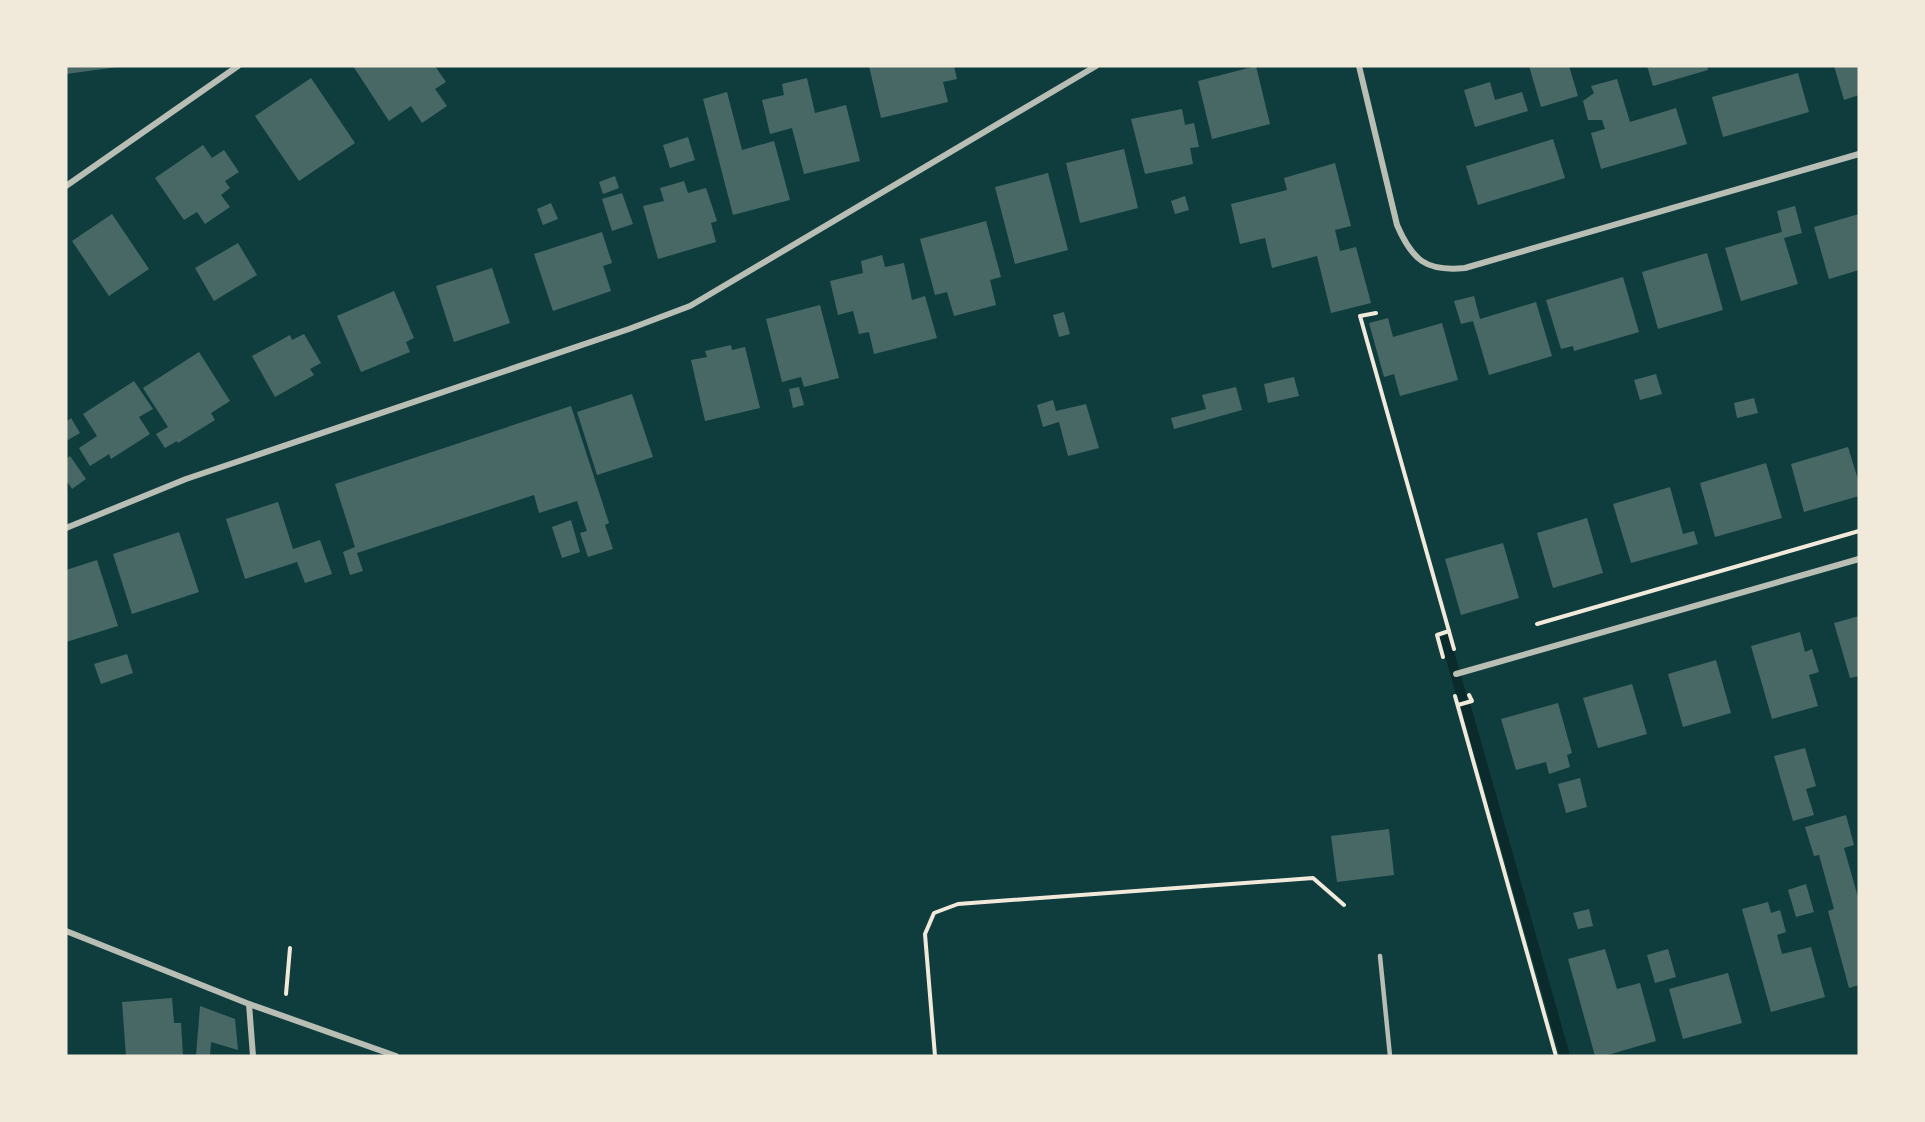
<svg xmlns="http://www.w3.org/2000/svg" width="1925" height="1122" viewBox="0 0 1925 1122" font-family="Karla,sans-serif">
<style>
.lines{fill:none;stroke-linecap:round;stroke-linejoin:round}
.stream{stroke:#0a2a2b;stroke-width:10}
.building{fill:#486865}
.path{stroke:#f1e9da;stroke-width:4}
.service{stroke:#b8beb3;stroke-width:4.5}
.minor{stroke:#b8beb3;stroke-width:6}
</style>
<rect width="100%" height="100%" fill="#0f3d3e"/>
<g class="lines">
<g class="stream">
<path d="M 1445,638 L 1462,697"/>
<path d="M 1466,707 L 1565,1056"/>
</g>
</g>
<g class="building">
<path d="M 66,66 L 118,66 L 118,67 L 66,74 Z"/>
<path d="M 353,66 L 435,66 L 446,82 L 435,89 L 447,106 L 422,123 L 411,106 L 389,121 Z"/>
<path d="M 869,66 L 954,66 L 957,79 L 943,82 L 948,102 L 881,118 Z"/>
<path d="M 1256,66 L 1270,124 L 1212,139 L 1198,81 Z"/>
<path d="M 1529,66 L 1569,66 L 1578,96 L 1541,107 Z"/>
<path d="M 1647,66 L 1707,66 L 1708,70 L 1653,86 Z"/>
<path d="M 1834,66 L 1859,66 L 1859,95 L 1844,100 Z"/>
<path d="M 1798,73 L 1809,112 L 1723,137 L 1712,97 Z"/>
<path d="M 311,78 L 355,143 L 299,181 L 255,116 Z"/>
<path d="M 807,78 L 815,113 L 846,105 L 860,161 L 804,174 L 792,128 L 770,134 L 762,100 L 784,95 L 782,84 Z"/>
<path d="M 1617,79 L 1630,122 L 1676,108 L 1687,144 L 1601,169 L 1591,133 L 1605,129 L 1602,120 L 1588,120 L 1583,101 L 1594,93 L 1591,86 Z"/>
<path d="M 1490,82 L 1495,100 L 1522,92 L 1528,111 L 1475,127 L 1464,90 Z"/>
<path d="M 727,92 L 742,150 L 774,141 L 790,200 L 733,215 L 703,99 Z"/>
<path d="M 1182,109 L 1185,125 L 1194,123 L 1199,147 L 1190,148 L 1193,164 L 1145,174 L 1131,119 Z"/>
<path d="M 688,137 L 695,160 L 670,168 L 663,145 Z"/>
<path d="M 1553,139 L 1565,178 L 1478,205 L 1466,166 Z"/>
<path d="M 203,145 L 212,158 L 224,150 L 239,172 L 225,181 L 230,188 L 221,195 L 230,207 L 205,224 L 197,212 L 184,220 L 155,178 Z"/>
<path d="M 1124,149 L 1138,208 L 1080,223 L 1066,163 Z"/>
<path d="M 1335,163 L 1351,226 L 1335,230 L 1340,251 L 1356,247 L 1371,303 L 1331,313 L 1317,256 L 1272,268 L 1265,238 L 1240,244 L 1231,204 L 1287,190 L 1284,178 Z"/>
<path d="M 1048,173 L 1068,250 L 1015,264 L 995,187 Z"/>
<path d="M 615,176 L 619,188 L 603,194 L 599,182 Z"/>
<path d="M 684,181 L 688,193 L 706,188 L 717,221 L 711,223 L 716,242 L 658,259 L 643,206 L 664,201 L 660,188 Z"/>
<path d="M 622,193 L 633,224 L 612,231 L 602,199 Z"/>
<path d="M 1185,196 L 1189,210 L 1175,214 L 1171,201 Z"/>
<path d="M 551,203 L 558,219 L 543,225 L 537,209 Z"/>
<path d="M 1795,206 L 1802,233 L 1784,238 L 1798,284 L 1741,301 L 1725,248 L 1782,232 L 1777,211 Z"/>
<path d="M 112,214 L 149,269 L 109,296 L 72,241 Z"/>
<path d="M 1859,214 L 1859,270 L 1829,279 L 1814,227 Z"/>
<path d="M 986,221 L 1001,277 L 990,280 L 996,305 L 954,316 L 947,292 L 935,295 L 920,239 Z"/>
<path d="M 602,232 L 612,263 L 603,266 L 611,291 L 553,311 L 534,254 Z"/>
<path d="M 238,243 L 257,275 L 214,301 L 195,268 Z"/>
<path d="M 1707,253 L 1723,310 L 1658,329 L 1642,272 Z"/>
<path d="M 882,255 L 885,267 L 904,263 L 912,300 L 925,296 L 937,338 L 874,354 L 869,332 L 859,334 L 853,311 L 838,315 L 830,281 L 863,273 L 861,261 Z"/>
<path d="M 492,268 L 510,323 L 454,342 L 436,286 Z"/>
<path d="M 1623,277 L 1639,332 L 1574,351 L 1573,346 L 1561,349 L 1546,300 Z"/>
<path d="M 394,291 L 414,338 L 406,342 L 410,352 L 361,372 L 337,316 Z"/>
<path d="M 1474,296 L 1480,319 L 1536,302 L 1552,356 L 1489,375 L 1473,321 L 1461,324 L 1454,301 Z"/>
<path d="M 820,305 L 839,378 L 804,387 L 801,377 L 782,382 L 766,319 Z"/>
<path d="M 1064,312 L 1070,334 L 1059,337 L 1053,315 Z"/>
<path d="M 1388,318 L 1393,337 L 1442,323 L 1458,380 L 1400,396 L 1394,374 L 1384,377 L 1369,323 Z"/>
<path d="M 304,334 L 321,363 L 310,369 L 314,375 L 275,397 L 252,356 L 290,335 L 292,340 Z"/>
<path d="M 731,345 L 732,350 L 745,347 L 760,408 L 705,421 L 691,360 L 707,357 L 705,351 Z"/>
<path d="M 199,352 L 230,401 L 211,413 L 215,420 L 178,443 L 177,441 L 165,448 L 156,434 L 168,427 L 143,388 Z"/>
<path d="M 1656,374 L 1662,394 L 1640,400 L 1634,380 Z"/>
<path d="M 1294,377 L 1299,396 L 1268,403 L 1264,384 Z"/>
<path d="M 134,381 L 153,409 L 139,417 L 150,434 L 111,459 L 109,454 L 90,466 L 79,448 L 97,436 L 83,414 Z"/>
<path d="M 799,387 L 804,405 L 793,408 L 789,389 Z"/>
<path d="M 1236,387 L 1242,410 L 1174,429 L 1171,418 L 1206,409 L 1202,395 Z"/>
<path d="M 632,394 L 653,457 L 597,475 L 577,412 Z"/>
<path d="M 1754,398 L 1758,413 L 1737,418 L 1734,403 Z"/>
<path d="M 1053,400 L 1056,411 L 1086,404 L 1099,448 L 1068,456 L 1059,422 L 1043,427 L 1037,405 Z"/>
<path d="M 571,406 L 609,523 L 605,525 L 613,549 L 588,557 L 580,533 L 587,531 L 577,501 L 539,513 L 534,495 L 357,553 L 363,571 L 350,575 L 343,552 L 355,547 L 335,484 Z"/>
<path d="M 71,418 L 80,433 L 68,440 L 66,437 L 66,422 Z"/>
<path d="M 1848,447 L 1859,483 L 1859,496 L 1804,512 L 1791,464 Z"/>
<path d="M 70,456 L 86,479 L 72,489 L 66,480 L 66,459 Z"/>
<path d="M 1766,463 L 1782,518 L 1715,537 L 1700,483 Z"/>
<path d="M 1670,487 L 1683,534 L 1694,531 L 1698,544 L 1631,563 L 1613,504 Z"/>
<path d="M 278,502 L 293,549 L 320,540 L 332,574 L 305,583 L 297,562 L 245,579 L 226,519 Z"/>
<path d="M 1587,518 L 1603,573 L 1553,588 L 1537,533 Z"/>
<path d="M 571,520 L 580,552 L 562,558 L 552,527 Z"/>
<path d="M 179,532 L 199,592 L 132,614 L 113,554 Z"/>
<path d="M 1503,543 L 1519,598 L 1461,615 L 1445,559 Z"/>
<path d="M 97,560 L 118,626 L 66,642 L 66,570 Z"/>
<path d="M 1859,616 L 1859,676 L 1850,678 L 1834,623 Z"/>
<path d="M 1800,632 L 1805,652 L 1812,649 L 1819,672 L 1809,675 L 1818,706 L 1772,719 L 1751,646 Z"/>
<path d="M 127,654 L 133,673 L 101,684 L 94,664 Z"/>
<path d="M 1716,660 L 1731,713 L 1683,727 L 1668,674 Z"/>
<path d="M 1632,684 L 1647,734 L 1598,748 L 1583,698 Z"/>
<path d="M 1558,703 L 1572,753 L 1567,755 L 1570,767 L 1549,774 L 1546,762 L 1516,770 L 1501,719 Z"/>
<path d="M 1805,748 L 1816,786 L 1806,789 L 1814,815 L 1793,821 L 1774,756 Z"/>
<path d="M 1580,778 L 1587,807 L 1566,813 L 1558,784 Z"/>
<path d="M 1846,815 L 1854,845 L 1844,848 L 1859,901 L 1859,985 L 1849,988 L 1828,911 L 1834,909 L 1819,855 L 1814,856 L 1805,827 Z"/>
<path d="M 1389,829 L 1394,875 L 1337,882 L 1331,836 Z"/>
<path d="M 1806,884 L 1814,912 L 1796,917 L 1788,890 Z"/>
<path d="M 1768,902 L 1771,913 L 1780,910 L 1786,932 L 1777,935 L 1782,954 L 1811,947 L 1825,997 L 1771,1012 L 1742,909 Z"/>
<path d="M 1589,909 L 1593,926 L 1578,929 L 1573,913 Z"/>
<path d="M 1605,949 L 1617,989 L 1640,983 L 1656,1041 L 1604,1056 L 1595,1056 L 1568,959 Z"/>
<path d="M 1668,949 L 1676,977 L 1655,983 L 1647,955 Z"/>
<path d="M 1728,973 L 1742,1023 L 1683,1039 L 1669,989 Z"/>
<path d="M 172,998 L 174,1023 L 181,1023 L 183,1056 L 126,1056 L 122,1002 Z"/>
<path d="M 200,1006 L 235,1019 L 238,1050 L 211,1042 L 210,1056 L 196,1056 Z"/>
</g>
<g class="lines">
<g class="path">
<path d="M 1376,313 L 1360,316 L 1454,649"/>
<path d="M 1537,624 L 1859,531"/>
<path d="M 1443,657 L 1437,635 L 1449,631"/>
<path d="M 1455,696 L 1556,1056"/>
<path d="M 1458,705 L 1472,701 L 1469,695"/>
<path d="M 286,994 L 290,948"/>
<path d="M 935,1056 L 925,934 L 934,913 L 958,904 L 1313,878 L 1344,905"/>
</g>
<path class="service" d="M 1380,956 L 1390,1056"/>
<g class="minor">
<path d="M 1359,66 L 1397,225 C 1412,260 1426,272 1465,268 L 1859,154"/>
<path d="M 66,186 L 238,66"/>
<path d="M 66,528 L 186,479 L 629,329 L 690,306 L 1096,66"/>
<path d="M 1456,674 L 1859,559"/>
<path d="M 66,931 L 249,1004 L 396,1056"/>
<path d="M 249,1004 L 253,1056"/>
</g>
</g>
<rect width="1925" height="1122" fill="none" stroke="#f1e9da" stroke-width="135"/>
</svg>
